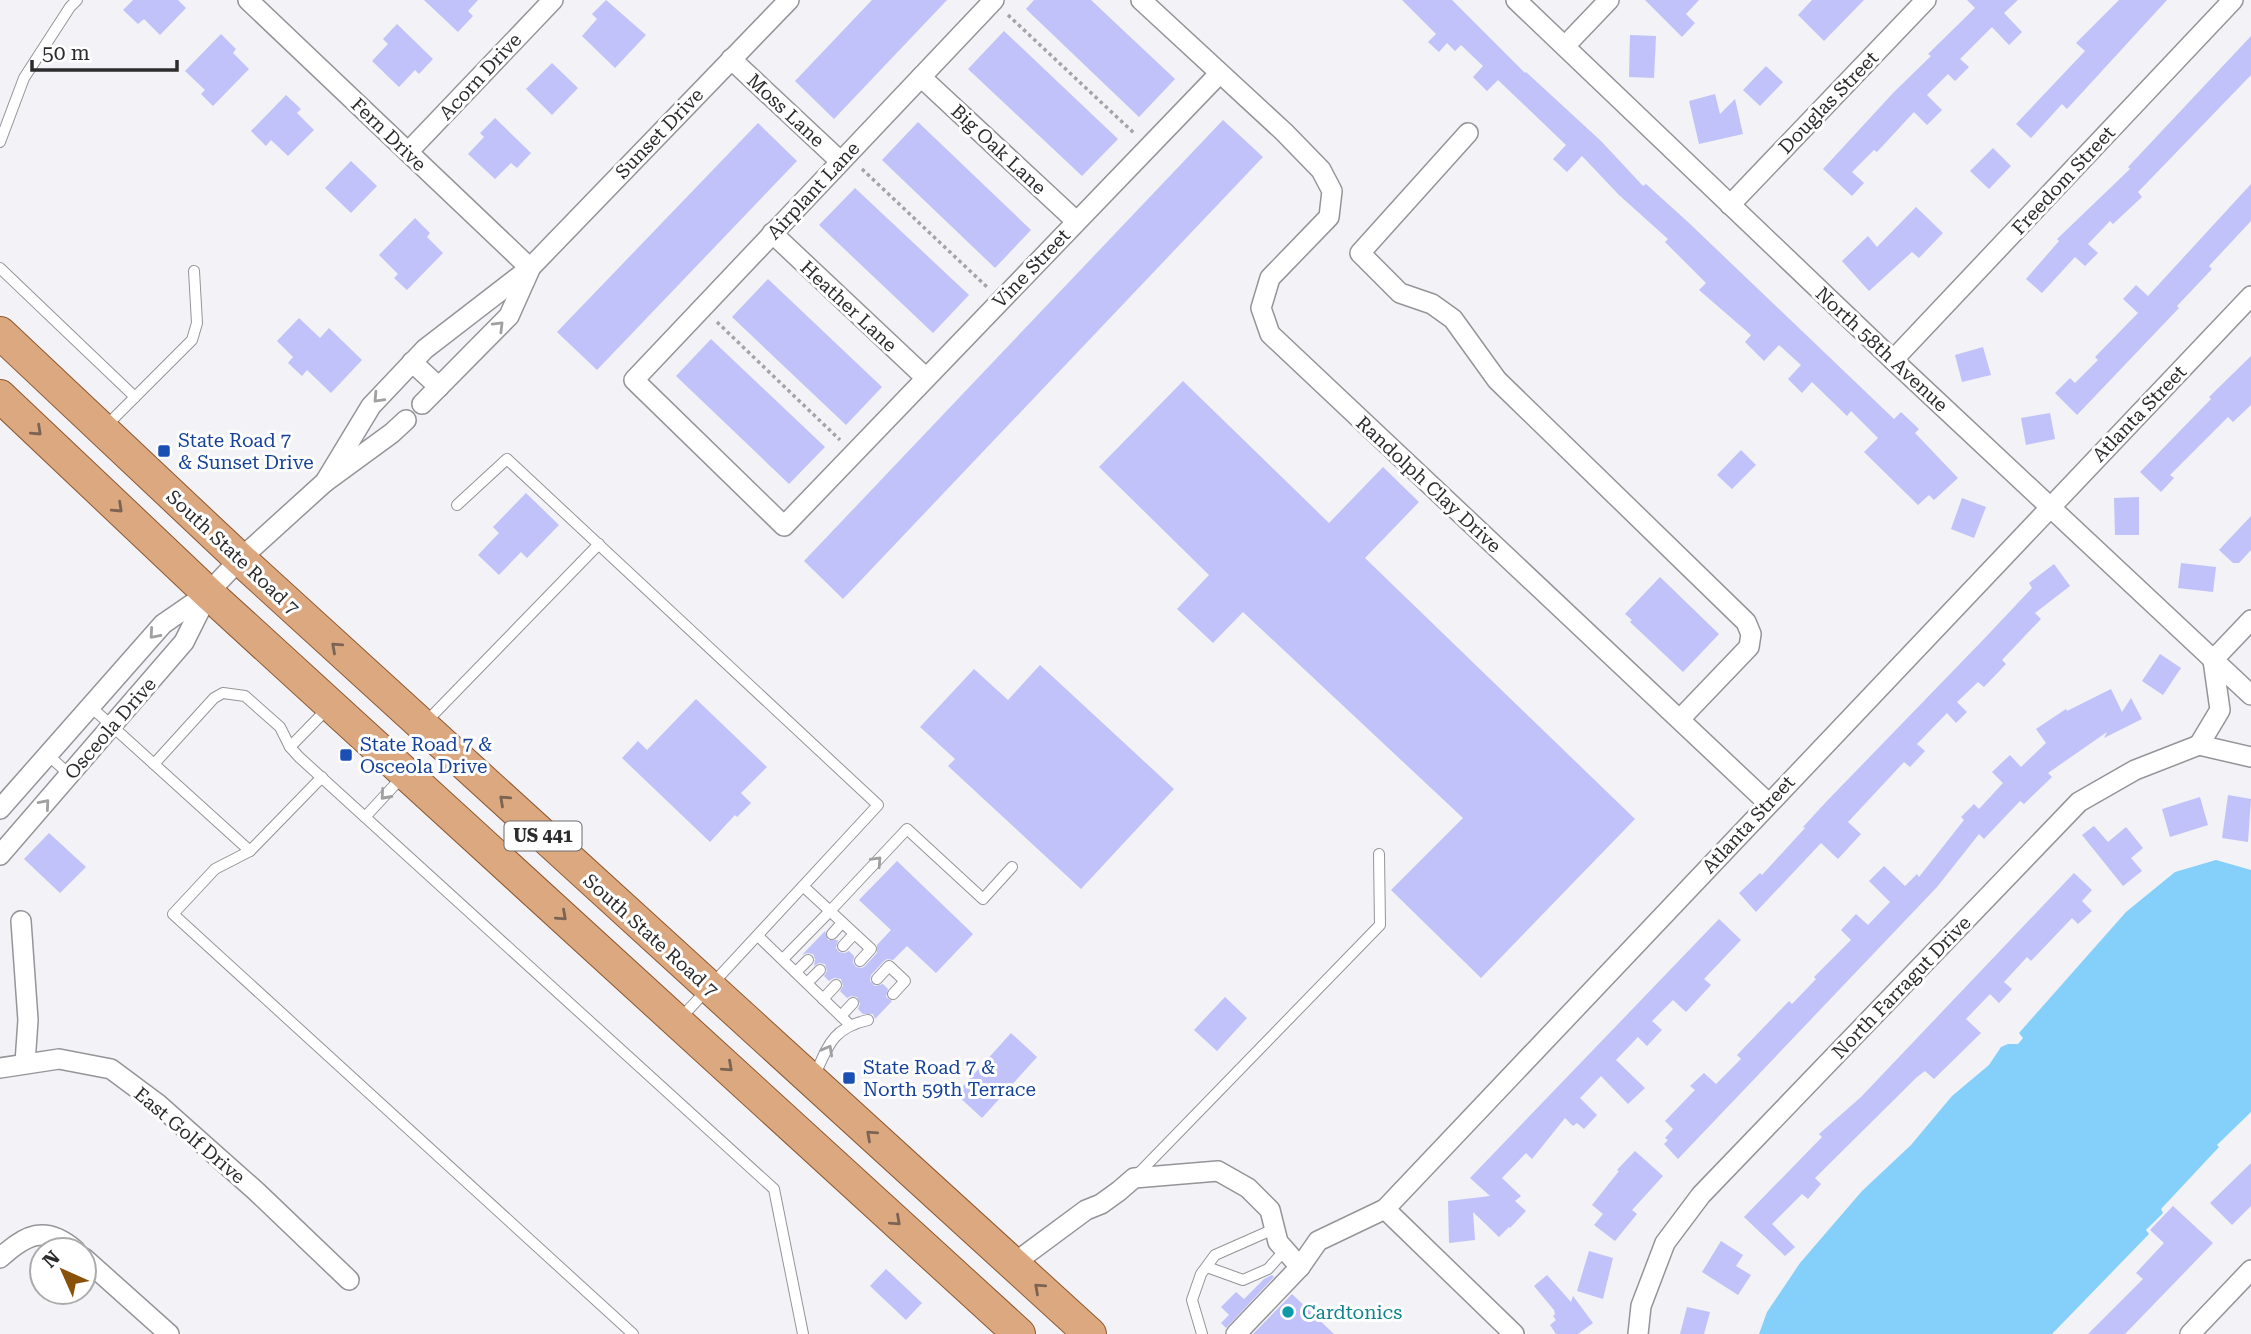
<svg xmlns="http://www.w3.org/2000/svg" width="2251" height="1334" viewBox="0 0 2251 1334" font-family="'Roboto Serif',serif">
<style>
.water{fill:#84d0fa}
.building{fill:#c0c2f9}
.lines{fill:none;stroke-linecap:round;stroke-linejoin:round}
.service-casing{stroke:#959599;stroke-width:12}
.minor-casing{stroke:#959599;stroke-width:22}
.primary-casing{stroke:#8f572c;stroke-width:34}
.path{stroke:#a4a4a8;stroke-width:3.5;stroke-dasharray:3.5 3.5;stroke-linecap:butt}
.service{stroke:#fff;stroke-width:10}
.minor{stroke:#fff;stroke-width:19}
.primary{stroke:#dca880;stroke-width:32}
.oneway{stroke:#a0a0a1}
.oneway2{stroke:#7b6453}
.transit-dot{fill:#1a4fb4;stroke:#fff;stroke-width:2.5}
.culture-dot{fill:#0f9aa8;stroke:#fff;stroke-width:2.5}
.labels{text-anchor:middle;stroke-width:6;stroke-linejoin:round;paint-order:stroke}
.shield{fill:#fff;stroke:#6b6b6d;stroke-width:2}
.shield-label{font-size:18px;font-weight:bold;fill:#2c2c2e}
.street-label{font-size:19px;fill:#2c2c2e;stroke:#fff}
.transit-label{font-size:19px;fill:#164399;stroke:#fff;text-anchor:start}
.culture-label{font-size:19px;fill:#0d838f;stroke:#fff;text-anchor:start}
</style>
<rect width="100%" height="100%" fill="#f2f2f7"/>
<path class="water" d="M 2216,860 L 2251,870 L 2251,1112 L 2217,1145 L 2219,1147 L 2161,1209 L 2163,1213 L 2146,1230 L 2149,1234 L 2052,1334 L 1759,1334 L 1767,1312 L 1800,1263 L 1862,1191 L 1911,1145 L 1952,1096 L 1989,1065 L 2001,1047 L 2008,1044 L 2018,1044 L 2023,1038 L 2019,1033 L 2126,912 L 2175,872 Z"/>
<g class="building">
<path d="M 133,0 L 178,0 L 186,8 L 160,35 L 144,19 L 138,24 L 123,10 Z"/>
<path d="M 424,0 L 478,0 L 468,11 L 473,16 L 458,32 Z"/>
<path d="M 606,0 L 646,35 L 615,68 L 582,36 L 597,19 L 592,14 Z"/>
<path d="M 872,0 L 947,0 L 834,119 L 795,81 Z"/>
<path d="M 1034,0 L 1091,0 L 1175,79 L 1139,117 L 1026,9 Z"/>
<path d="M 1402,0 L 1452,0 L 1525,73 L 1526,72 L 1601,141 L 1643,186 L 1646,184 L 1689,223 L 1894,419 L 1901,412 L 1919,429 L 1915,433 L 1958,478 L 1934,500 L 1929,495 L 1918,505 L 1864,452 L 1878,438 L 1851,411 L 1847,416 L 1812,382 L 1802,393 L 1788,379 L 1801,365 L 1779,345 L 1764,361 L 1745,342 L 1751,335 L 1699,290 L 1706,283 L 1665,242 L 1668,239 L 1619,195 L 1582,156 L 1567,172 L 1553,159 L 1566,145 L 1498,80 L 1487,91 L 1473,77 L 1483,66 L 1461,45 L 1455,51 L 1447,43 L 1439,52 L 1428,42 L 1436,34 Z"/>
<path d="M 1645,0 L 1699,0 L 1686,14 L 1695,23 L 1682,37 Z"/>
<path d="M 1812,0 L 1864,0 L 1824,41 L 1798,15 Z"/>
<path d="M 1967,0 L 2018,0 L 2004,13 L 2022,32 L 2009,45 L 1992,27 L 1960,59 L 1969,67 L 1955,81 L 1948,74 L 1927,95 L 1942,110 L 1927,125 L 1914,112 L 1877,152 L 1874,150 L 1852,172 L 1864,183 L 1852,196 L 1823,169 L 1894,92 L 1931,56 L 1928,54 L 1975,8 Z"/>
<path d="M 2119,0 L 2167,0 L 2067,109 L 2062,104 L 2031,138 L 2016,124 L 2085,51 L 2076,43 Z"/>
<path d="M 397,24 L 433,59 L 419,74 L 415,70 L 399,87 L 372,61 L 388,44 L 383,39 Z"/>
<path d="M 1004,31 L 1118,139 L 1082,176 L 968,69 Z"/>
<path d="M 221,34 L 236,49 L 233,53 L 249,69 L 213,106 L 201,94 L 205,90 L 185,71 Z"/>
<path d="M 1630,35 L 1656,36 L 1654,78 L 1629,77 Z"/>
<path d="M 2251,36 L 2251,75 L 2138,192 L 2142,197 L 2113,224 L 2110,221 L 2088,244 L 2098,253 L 2085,266 L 2075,257 L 2042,293 L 2026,279 L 2059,241 L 2057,239 L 2130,169 L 2128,167 Z"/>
<path d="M 552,63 L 578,88 L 552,115 L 526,89 Z"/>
<path d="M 1766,66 L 1783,82 L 1760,106 L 1743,90 Z"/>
<path d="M 1715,94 L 1720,114 L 1735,99 L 1743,134 L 1699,144 L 1689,101 Z"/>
<path d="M 286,95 L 301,109 L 297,113 L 314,130 L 288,156 L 271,140 L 266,146 L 251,131 Z"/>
<path d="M 495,118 L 531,153 L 517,168 L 511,163 L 495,179 L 468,154 L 484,137 L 480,133 Z"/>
<path d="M 1223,120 L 1263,157 L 843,599 L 804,561 Z"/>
<path d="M 918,122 L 1031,230 L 995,268 L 882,160 Z"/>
<path d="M 758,123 L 797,161 L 597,370 L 557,332 Z"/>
<path d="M 1993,148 L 2011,166 L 1989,189 L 1970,171 Z"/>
<path d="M 351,161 L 377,186 L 351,213 L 325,188 Z"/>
<path d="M 2251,184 L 2251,221 L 2209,266 L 2212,269 L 2177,306 L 2179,308 L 2077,415 L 2055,393 L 2070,378 L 2075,383 L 2098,360 L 2095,357 L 2138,313 L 2123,299 L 2136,285 L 2148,296 Z"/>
<path d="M 855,188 L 969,295 L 933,333 L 819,225 Z"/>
<path d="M 1916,207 L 1943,233 L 1919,258 L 1912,252 L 1869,291 L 1842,261 L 1868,236 L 1877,247 Z"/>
<path d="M 415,218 L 430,233 L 427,237 L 443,253 L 407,290 L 394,278 L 398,274 L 379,255 Z"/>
<path d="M 768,279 L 882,387 L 846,425 L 732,317 Z"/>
<path d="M 299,318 L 320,338 L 329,328 L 362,360 L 331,393 L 307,370 L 302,376 L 288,363 L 293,357 L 277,341 Z"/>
<path d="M 711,339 L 825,447 L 789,484 L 676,376 Z"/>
<path d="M 1983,347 L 1991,375 L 1962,382 L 1955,355 Z"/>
<path d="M 2251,356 L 2251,405 L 2233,422 L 2228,417 L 2170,475 L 2174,478 L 2161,492 L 2140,472 L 2211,399 L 2209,397 Z"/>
<path d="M 1183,381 L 1329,523 L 1383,467 L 1419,502 L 1365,558 L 1635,819 L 1481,978 L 1391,890 L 1463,818 L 1243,612 L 1213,643 L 1177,609 L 1209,575 L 1099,467 Z"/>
<path d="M 2050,413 L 2055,439 L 2026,445 L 2021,418 Z"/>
<path d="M 1741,450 L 1756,465 L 1732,489 L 1717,475 Z"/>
<path d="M 526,493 L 559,525 L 527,558 L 521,552 L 499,575 L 478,555 L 499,533 L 493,527 Z"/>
<path d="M 2139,497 L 2139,535 L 2115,535 L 2114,498 Z"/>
<path d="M 1962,498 L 1986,507 L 1974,538 L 1951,529 Z"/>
<path d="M 2251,516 L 2251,550 L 2239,563 L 2233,563 L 2219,550 Z"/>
<path d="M 2181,563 L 2216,567 L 2213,592 L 2178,588 Z"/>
<path d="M 2054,564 L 2070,586 L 2035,613 L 2041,619 L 2002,660 L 2006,664 L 1984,687 L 1978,682 L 1957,702 L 1967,712 L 1956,723 L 1947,713 L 1917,744 L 1925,751 L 1910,767 L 1904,762 L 1848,822 L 1861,834 L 1838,859 L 1821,843 L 1756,912 L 1739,893 L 1760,873 L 1762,875 L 1805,828 L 1803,827 L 1826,802 L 1982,641 L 2032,588 L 2029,583 Z"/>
<path d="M 1660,577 L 1719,634 L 1683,672 L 1630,622 L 1632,620 L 1625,614 Z"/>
<path d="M 2160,654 L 2181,668 L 2163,695 L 2142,681 Z"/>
<path d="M 1040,665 L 1174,789 L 1081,889 L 948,766 L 955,759 L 920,727 L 974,669 L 1008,700 Z"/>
<path d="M 2111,689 L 2122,712 L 2131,698 L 2142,719 L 2104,738 L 2107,732 L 2048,773 L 2052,777 L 2024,804 L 2020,801 L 1984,839 L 1979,834 L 1937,887 L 1678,1159 L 1664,1144 L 1668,1140 L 1665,1138 L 1673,1129 L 1665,1121 L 1695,1090 L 1690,1086 L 1704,1073 L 1716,1084 L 1741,1059 L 1737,1055 L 1789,1001 L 1792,1004 L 1816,979 L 1814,977 L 1851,940 L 1841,930 L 1856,914 L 1868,925 L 1890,902 L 1869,881 L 1884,866 L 1905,886 L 1917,874 L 1919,877 L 1964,820 L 1961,817 L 1974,804 L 1979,809 L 2003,783 L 1992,772 L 2010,755 L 2021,767 L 2046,743 L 2036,729 L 2066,709 L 2067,711 Z"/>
<path d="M 696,699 L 767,767 L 741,793 L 751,803 L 737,817 L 735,815 L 710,842 L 622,758 L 638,741 L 647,750 Z"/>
<path d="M 2228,795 L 2251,799 L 2248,842 L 2222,838 Z"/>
<path d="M 2200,797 L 2208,825 L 2170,837 L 2162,809 Z"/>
<path d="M 2094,826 L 2108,842 L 2126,827 L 2143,848 L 2131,858 L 2142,871 L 2123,886 L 2082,835 Z"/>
<path d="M 49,833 L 86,867 L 60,893 L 24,859 Z"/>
<path d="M 897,861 L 973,934 L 936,973 L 907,946 L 893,960 L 887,959 L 884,961 L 871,975 L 870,981 L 875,986 L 883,984 L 888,989 L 886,997 L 892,1001 L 875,1019 L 873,1014 L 863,1014 L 858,1009 L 860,1004 L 857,997 L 851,996 L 847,998 L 840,991 L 843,986 L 841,979 L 834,978 L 829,981 L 824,976 L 827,971 L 825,964 L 819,963 L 814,966 L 815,959 L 813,954 L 807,953 L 802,955 L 825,931 L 828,940 L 838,940 L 836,948 L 839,952 L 845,953 L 849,951 L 854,956 L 853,963 L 856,967 L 862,968 L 865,966 L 877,953 L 877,945 L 891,930 L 859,900 Z"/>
<path d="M 2074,873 L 2092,890 L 2082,901 L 2092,911 L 2078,924 L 2072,918 L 2031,961 L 2027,957 L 2004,982 L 2012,989 L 1999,1003 L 1990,994 L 1966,1019 L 1981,1033 L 1934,1079 L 1925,1071 L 1917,1077 L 1815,1178 L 1821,1184 L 1808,1199 L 1802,1194 L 1772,1224 L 1795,1247 L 1785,1256 L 1744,1217 L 1822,1137 L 1819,1134 L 1861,1097 Z"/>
<path d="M 1719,919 L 1741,940 L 1704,979 L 1711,985 L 1686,1012 L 1673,1000 L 1652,1021 L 1662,1030 L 1647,1046 L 1638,1037 L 1616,1060 L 1645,1088 L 1628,1104 L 1601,1076 L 1580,1098 L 1597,1115 L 1584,1129 L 1577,1123 L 1573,1126 L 1565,1118 L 1532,1159 L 1526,1153 L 1502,1178 L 1521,1196 L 1515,1201 L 1526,1211 L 1510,1228 L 1509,1227 L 1499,1237 L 1473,1212 L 1475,1240 L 1449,1243 L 1448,1201 L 1490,1196 L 1470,1178 Z"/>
<path d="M 1225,997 L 1247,1018 L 1217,1051 L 1194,1030 Z"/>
<path d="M 1011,1033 L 1037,1057 L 982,1118 L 956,1094 Z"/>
<path d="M 1635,1151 L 1663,1176 L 1632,1210 L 1637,1214 L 1615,1241 L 1594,1225 L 1603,1214 L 1592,1205 L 1619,1171 L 1617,1170 Z"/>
<path d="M 2251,1163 L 2251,1206 L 2232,1225 L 2210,1203 Z"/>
<path d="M 2173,1206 L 2213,1243 L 2125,1334 L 2088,1334 L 2143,1279 L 2136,1273 L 2164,1243 L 2150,1230 Z"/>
<path d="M 1721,1241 L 1743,1255 L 1736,1266 L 1751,1275 L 1738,1295 L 1702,1272 Z"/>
<path d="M 1589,1251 L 1613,1258 L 1603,1299 L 1577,1291 Z"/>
<path d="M 886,1269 L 922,1303 L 906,1320 L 870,1286 Z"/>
<path d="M 1272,1275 L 1274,1277 L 1226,1328 L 1221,1323 L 1229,1315 L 1221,1307 L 1236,1292 L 1244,1299 L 1264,1279 Z"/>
<path d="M 1547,1275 L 1571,1302 L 1573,1296 L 1593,1323 L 1578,1334 L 1556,1334 L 1550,1325 L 1556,1320 L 1553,1316 L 1555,1314 L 1554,1310 L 1534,1286 Z"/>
<path d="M 1292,1294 L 1334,1334 L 1253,1334 Z"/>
<path d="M 1687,1307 L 1710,1312 L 1704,1334 L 1680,1334 Z"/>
</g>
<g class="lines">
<g class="service-casing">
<g id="service">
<path d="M 0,142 L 24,78 L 70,7 L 77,0"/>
<path d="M 0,268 L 135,397"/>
<path d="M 106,426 L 192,340 L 197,323 L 194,271"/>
<path d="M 457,505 L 507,459 L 878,805 L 679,1020"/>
<path d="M 91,707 L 250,851"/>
<path d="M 426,722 L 599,544"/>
<path d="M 290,747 L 329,707"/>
<path d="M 48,755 L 70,775"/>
<path d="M 154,764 L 214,698 L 223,693 L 245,696 L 280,727 L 290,747 L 299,757 L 774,1189 L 803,1334"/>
<path d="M 322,777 L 250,851 L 215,869 L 173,914 L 633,1334"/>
<path d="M 365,817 L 403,776"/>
<path d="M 832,934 L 842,923"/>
<path d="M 758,936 L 849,1024"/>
<path d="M 843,946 L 854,934"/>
<path d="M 783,959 L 830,911 L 804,887"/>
<path d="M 860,961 L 871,949 L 830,911 L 907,829 L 983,899 L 1012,867"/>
<path d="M 796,972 L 808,960"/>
<path d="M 877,979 L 889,966 L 905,981 L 893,994"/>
<path d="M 807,983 L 820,970"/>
<path d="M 823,999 L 836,985"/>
<path d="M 841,1016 L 853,1003"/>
<path d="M 814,1077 C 828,1046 832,1028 868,1020"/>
<path d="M 1137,1175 L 1380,925 L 1379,854"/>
<path d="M 1207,1267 L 1243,1280 L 1268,1269 L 1285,1250"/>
<path d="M 1202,1334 L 1192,1300 L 1201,1274 L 1215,1255 L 1274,1229"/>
</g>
</g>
<g class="minor-casing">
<g id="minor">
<path d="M 248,0 L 530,268"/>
<path d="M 994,0 L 634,380 L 784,526 L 1219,74"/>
<path d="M 1141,0 L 1284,132 L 1321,170 L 1332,191 L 1329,217 L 1270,278 L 1261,308 L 1270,334 L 1768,803"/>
<path d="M 1516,0 L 1893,360 L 2251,695"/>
<path d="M 1565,46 L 1609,0"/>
<path d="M 731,59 L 840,161"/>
<path d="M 921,77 L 1076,221"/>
<path d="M 1468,133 L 1360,253 L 1400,293 L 1432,304 L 1453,319 L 1497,380 L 1746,622 L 1751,634 L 1749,647 L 1680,719"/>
<path d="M 408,152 L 553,0"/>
<path d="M 1730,205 L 1926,0"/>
<path d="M 772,233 L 926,378"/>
<path d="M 1893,360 L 2233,0"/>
<path d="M 412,362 L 439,387"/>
<path d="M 422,404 L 509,316 L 530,269"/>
<path d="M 325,482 L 371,406 L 425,349 L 530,268 L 789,0"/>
<path d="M 2199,745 L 2220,710 L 2213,660 L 2251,620"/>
<path d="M 0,809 L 163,624 L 208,593 L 240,559 L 325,482 L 392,433 L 406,420"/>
<path d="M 0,855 L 184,642 L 208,594"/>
<path d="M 21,921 L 28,1020 L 25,1063"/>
<path d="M 0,1068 L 59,1059 L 111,1069 L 158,1104 L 257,1192 L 349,1280"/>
<path d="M 1385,1209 L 1514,1334"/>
<path d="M 0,1258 C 25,1235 45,1224 75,1250"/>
<path d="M 84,1258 L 169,1334"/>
<path d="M 1013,1264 L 1086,1210 L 1101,1204 L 1119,1191 L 1134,1178 L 1218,1171 L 1248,1188 L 1270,1210 L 1278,1242 L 1300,1267"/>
<path d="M 1236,1334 L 1300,1267 L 1318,1241 L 1385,1209 L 2251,296"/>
<path d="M 1638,1334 L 1641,1306 L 1665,1243 L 1701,1195 L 2079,802 L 2135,770 L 2199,745 L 2251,757"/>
<path d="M 2190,1334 L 2251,1270"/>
</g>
</g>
<g class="primary-casing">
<g id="primary">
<path d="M 0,333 L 240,559 L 1090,1334"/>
<path d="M 0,396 L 208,593 L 1019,1334"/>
</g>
</g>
<g class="path">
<path d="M 1008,15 L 1135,134"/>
<path d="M 862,169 L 987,287"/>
<path d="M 717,322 L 840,440"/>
</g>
<use href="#service" class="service"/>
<use href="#minor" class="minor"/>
<use href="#primary" class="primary"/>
</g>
<defs><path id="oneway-chevron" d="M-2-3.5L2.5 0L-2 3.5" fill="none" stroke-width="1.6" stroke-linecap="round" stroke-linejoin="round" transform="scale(1.75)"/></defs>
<g class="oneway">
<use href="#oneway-chevron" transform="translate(499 326) rotate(-45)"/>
<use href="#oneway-chevron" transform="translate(378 398) rotate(133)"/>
<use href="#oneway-chevron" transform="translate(154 634) rotate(131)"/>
<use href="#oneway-chevron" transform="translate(385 795) rotate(132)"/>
<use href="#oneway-chevron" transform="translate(45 804) rotate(-49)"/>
<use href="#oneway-chevron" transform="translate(877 861) rotate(-47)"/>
<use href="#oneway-chevron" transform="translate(828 1050) rotate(-61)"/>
</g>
<g class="oneway2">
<use href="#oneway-chevron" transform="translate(37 431) rotate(43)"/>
<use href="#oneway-chevron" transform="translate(118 508) rotate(43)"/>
<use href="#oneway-chevron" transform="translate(336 647) rotate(-138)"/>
<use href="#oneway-chevron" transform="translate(504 800) rotate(-138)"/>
<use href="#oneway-chevron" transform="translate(562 916) rotate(42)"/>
<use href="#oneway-chevron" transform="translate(728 1067) rotate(42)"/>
<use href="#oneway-chevron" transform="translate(871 1135) rotate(-138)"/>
<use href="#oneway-chevron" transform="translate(896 1221) rotate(42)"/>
<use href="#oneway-chevron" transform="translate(1039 1288) rotate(-138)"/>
</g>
<g class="transit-dot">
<rect x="157" y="444" width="14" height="14" rx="3.5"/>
<rect x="339" y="748" width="14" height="14" rx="3.5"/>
<rect x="842" y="1071" width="14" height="14" rx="3.5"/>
</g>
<circle class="culture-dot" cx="1288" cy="1312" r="7"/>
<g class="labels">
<rect class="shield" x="504.5" y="821.5" width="77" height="29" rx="5"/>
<g class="shield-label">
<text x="543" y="842">US 441</text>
</g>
<g class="street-label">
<text transform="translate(480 76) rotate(-47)" y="7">Acorn Drive</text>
<text transform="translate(1828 102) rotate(-46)" y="7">Douglas Street</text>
<text transform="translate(786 110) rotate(43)" y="7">Moss Lane</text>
<text transform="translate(659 133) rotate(-46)" y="7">Sunset Drive</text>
<text transform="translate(389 134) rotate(44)" y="7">Fern Drive</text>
<text transform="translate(999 149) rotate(43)" y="7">Big Oak Lane</text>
<text transform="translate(2063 180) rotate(-47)" y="7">Freedom Street</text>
<text transform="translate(813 190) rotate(-47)" y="7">Airplant Lane</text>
<text transform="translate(1031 268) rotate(-46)" y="7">Vine Street</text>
<text transform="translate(849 306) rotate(43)" y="7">Heather Lane</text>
<text transform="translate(1882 349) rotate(43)" y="7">North 58th Avenue</text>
<text transform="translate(2139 413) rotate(-46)" y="7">Atlanta Street</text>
<text transform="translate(1429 484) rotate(43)" y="7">Randolph Clay Drive</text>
<text transform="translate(233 552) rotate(43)" y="7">South State Road 7</text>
<text transform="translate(110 728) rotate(-49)" y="7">Osceola Drive</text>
<text transform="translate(1748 824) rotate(-47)" y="7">Atlanta Street</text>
<text transform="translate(651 935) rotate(42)" y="7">South State Road 7</text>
<text transform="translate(1901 987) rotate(-46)" y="7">North Farragut Drive</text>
<text transform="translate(190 1135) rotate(40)" y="7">East Golf Drive</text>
</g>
<g class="transit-label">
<text x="178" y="447">State Road 7<tspan x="178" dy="22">&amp; Sunset Drive</tspan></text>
<text x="360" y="751">State Road 7 &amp;<tspan x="360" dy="22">Osceola Drive</tspan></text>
<text x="863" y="1074">State Road 7 &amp;<tspan x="863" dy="22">North 59th Terrace</tspan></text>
</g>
<g class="culture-label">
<text x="1302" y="1319">Cardtonics</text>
</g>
</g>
<g transform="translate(63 1271) rotate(315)"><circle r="33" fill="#ffffff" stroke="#ababab" stroke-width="2"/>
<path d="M0-5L12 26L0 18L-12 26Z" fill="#8a5108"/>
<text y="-10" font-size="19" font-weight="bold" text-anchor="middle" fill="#2c2c2e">N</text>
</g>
<path d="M32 60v10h145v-10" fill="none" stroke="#2c2c2e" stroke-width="3.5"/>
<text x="42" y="60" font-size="21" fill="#2c2c2e" stroke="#ffffff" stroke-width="5" paint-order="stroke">50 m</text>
</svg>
